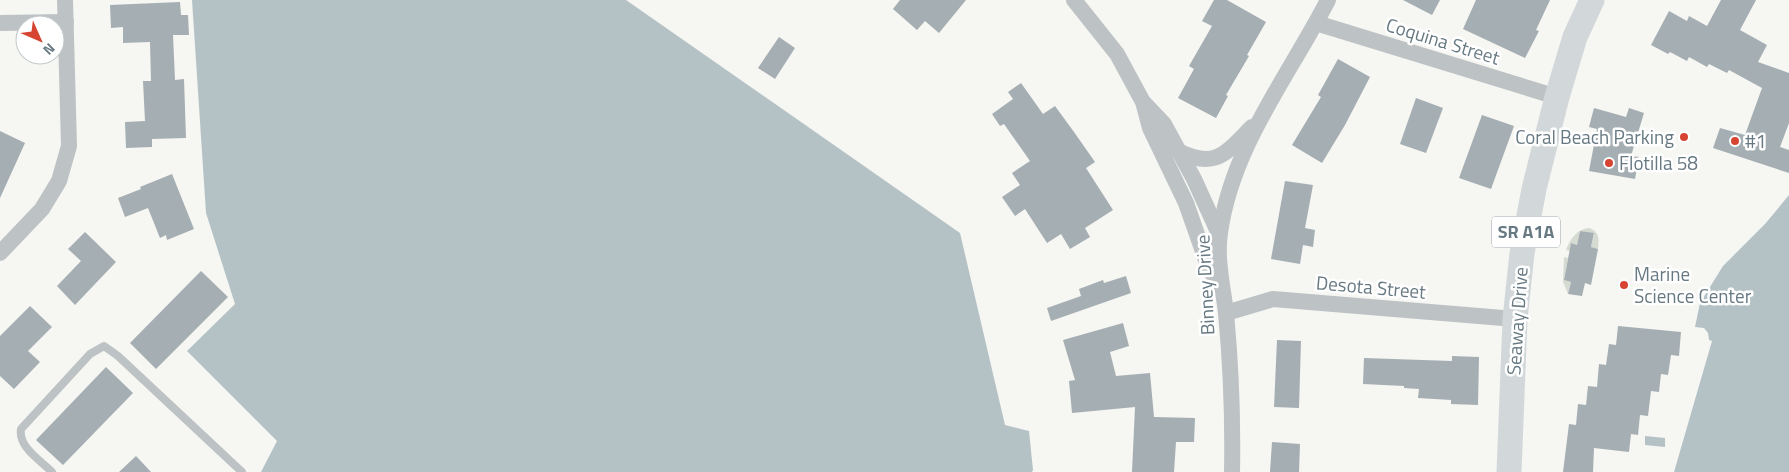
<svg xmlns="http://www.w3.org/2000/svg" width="1789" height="472" viewBox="0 0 1789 472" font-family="'Titillium Web',sans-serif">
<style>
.green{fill:#d6dbd2}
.water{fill:#b5c2c5}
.building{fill:#a5aeb2}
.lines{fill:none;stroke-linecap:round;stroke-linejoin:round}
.lane{stroke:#bdc2c4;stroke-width:8}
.street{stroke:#bdc2c4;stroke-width:16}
.primary{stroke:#d2d8da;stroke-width:25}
.poi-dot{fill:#d74532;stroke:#fff;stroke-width:2}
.labels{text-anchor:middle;stroke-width:5;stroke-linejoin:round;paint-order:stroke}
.shield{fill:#fff;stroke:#95a1a8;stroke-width:1}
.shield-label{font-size:18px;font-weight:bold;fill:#677982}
.street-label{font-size:19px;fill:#677982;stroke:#fff}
.poi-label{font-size:19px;fill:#677982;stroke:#fff;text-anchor:start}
</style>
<rect width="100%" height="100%" fill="#f6f6f3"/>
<g class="green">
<path d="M 1589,228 C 1600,232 1599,239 1598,249 L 1591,247 L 1594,234 L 1580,231 L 1577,245 L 1571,243 L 1570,251 L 1566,250 C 1570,239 1577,229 1589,228 Z"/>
<path d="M 1564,257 L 1568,258 L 1564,280 L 1571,282 L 1568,294 L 1563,282 Z"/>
</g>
<g class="water">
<path d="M 192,0 L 626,0 L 960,233 L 1005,425 L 1029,431 L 1033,470 L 1032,472 L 261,472 L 277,441 L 187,351 L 235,304 L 206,213 Z"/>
<path d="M 1789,195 L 1789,472 L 1674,472 L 1712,341 L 1709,340 L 1708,333 L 1704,328 L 1695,327 L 1700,303 L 1723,266 L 1765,224 Z"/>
<path d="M 1645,436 L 1665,438 L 1665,447 L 1645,445 Z"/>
</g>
<g class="building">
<path d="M 900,0 L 966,0 L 939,33 L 925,21 L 917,30 L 893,9 Z"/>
<path d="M 1214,0 L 1227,0 L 1266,22 L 1247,55 L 1249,56 L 1226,95 L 1228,96 L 1216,118 L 1178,98 L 1194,69 L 1189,66 L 1212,26 L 1202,21 Z"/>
<path d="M 1403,0 L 1440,0 L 1432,15 Z"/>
<path d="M 1476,0 L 1550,0 L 1536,30 L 1539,31 L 1525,58 L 1463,29 Z"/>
<path d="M 1721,0 L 1756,0 L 1740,30 L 1767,45 L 1758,62 L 1789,73 L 1789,123 L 1780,147 L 1789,150 L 1789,173 L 1713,148 L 1720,128 L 1745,135 L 1762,88 L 1729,70 L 1727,73 L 1709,64 L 1707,67 L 1689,57 L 1687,61 L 1670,52 L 1668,54 L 1651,45 L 1669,11 L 1687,21 L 1689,16 L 1707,26 Z"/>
<path d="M 180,2 L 181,15 L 188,15 L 189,35 L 173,35 L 175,80 L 184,79 L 186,138 L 152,139 L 152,147 L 126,148 L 125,122 L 145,121 L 143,81 L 151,81 L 150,42 L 123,43 L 123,27 L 111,28 L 110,5 Z"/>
<path d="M 779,37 L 795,48 L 775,79 L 758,68 Z"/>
<path d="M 1338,59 L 1370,77 L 1345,125 L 1322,163 L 1292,145 L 1321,97 L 1318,95 Z"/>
<path d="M 1021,83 L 1043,114 L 1055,106 L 1074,132 L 1095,162 L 1086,168 L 1113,210 L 1085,228 L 1090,237 L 1070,249 L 1061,234 L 1047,243 L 1025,209 L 1015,216 L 1002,197 L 1020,185 L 1012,173 L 1030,161 L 1004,124 L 1000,126 L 992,114 L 1013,99 L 1008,92 Z"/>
<path d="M 1416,98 L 1443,108 L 1426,153 L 1400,144 Z"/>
<path d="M 1594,108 L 1626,117 L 1629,108 L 1644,113 L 1631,156 L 1639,157 L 1635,179 L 1589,171 L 1597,129 L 1589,127 Z"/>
<path d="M 1482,115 L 1514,126 L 1491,189 L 1459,178 Z"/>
<path d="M 0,131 L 25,143 L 0,198 Z"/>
<path d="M 172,174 L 194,229 L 167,240 L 166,235 L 160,238 L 148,208 L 125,217 L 118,198 L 141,189 L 140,187 Z"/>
<path d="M 1285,181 L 1313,185 L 1305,228 L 1315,230 L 1313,247 L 1303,245 L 1300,264 L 1271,259 Z"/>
<path d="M 1580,231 L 1594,233 L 1591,247 L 1598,249 L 1591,285 L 1585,283 L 1582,296 L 1568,294 L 1571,282 L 1564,280 L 1571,243 L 1577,245 Z"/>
<path d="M 85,232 L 116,262 L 75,305 L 57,286 L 81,261 L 68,249 Z"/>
<path d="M 201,271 L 228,297 L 156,369 L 130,343 Z"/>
<path d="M 1126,276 L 1131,293 L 1051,321 L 1047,308 L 1081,296 L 1079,289 L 1103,280 L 1104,283 Z"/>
<path d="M 30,306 L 52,327 L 28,351 L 40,362 L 14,389 L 0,376 L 0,336 Z"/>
<path d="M 1123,323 L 1129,346 L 1110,352 L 1116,376 L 1150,373 L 1154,417 L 1195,418 L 1194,442 L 1176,442 L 1174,472 L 1132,472 L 1135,407 L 1072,413 L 1069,381 L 1075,380 L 1063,340 Z"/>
<path d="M 1618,326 L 1681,332 L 1679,356 L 1671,355 L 1668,375 L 1661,374 L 1659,392 L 1651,391 L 1648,416 L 1640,415 L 1638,435 L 1631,434 L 1629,452 L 1594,448 L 1593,472 L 1563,472 L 1569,424 L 1576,425 L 1578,404 L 1586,405 L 1588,386 L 1597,387 L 1599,364 L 1606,365 L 1609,344 L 1616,345 Z"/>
<path d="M 1277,340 L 1301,341 L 1299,408 L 1274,407 Z"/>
<path d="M 1452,356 L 1479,357 L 1478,405 L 1451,404 L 1451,400 L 1418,398 L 1419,389 L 1404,388 L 1404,386 L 1363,384 L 1364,358 L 1452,361 Z"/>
<path d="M 106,367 L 133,393 L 63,465 L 36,440 Z"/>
<path d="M 1272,442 L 1300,444 L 1299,472 L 1270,472 Z"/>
<path d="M 136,456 L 151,472 L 119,472 Z"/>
</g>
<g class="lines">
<path class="lane" d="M 52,472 C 40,460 18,447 21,429 L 90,354 L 104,346 L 118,356 L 242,472"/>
<g class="street">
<path d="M 1074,0 L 1117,54 L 1143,102 L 1150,128 L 1186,203 L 1206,260 L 1217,284"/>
<path d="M 0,23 L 66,22"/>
<path d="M 1316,23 L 1557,97"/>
<path d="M 1145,104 L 1164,124 L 1194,179 L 1219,234"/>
<path d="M 1178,151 C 1216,170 1226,153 1252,127"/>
<path d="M 0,253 L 42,209 L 59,181 L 69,146 L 65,0"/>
<path d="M 1226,313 L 1273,299 L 1515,319"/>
<path d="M 1232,472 C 1233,419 1231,366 1226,313 C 1223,287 1216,259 1220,233 C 1232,146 1289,76 1328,0"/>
</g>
<path class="primary" d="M 1509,472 L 1515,319 L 1522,253 L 1534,189 L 1557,97 L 1575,37 L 1592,0"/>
</g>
<g class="poi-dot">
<circle cx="1684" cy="137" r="5"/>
<circle cx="1735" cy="141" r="5"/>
<circle cx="1609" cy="163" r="5"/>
<circle cx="1624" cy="285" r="5"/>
</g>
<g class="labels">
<rect class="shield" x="1492" y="216.5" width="68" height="31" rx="4"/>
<g class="shield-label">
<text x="1526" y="238">SR A1A</text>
</g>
<g class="street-label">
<text transform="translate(1443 41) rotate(17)" y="7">Coquina Street</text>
<text transform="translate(1205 285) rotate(-93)" y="7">Binney Drive</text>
<text transform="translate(1371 287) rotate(5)" y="7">Desota Street</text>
<text transform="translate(1517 321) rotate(-86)" y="7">Seaway Drive</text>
</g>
<g class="poi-label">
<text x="1674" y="144" text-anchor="end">Coral Beach Parking</text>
<text x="1745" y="148">#1</text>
<text x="1619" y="170">Flotilla 58</text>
<text x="1634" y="281">Marine<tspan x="1634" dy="22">Science Center</tspan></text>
</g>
</g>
<g transform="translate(40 40) rotate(135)"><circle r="24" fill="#ffffff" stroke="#c2c9cd"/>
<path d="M0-4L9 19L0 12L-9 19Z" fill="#d74532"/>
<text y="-8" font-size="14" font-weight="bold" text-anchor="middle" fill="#677982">N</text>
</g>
</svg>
